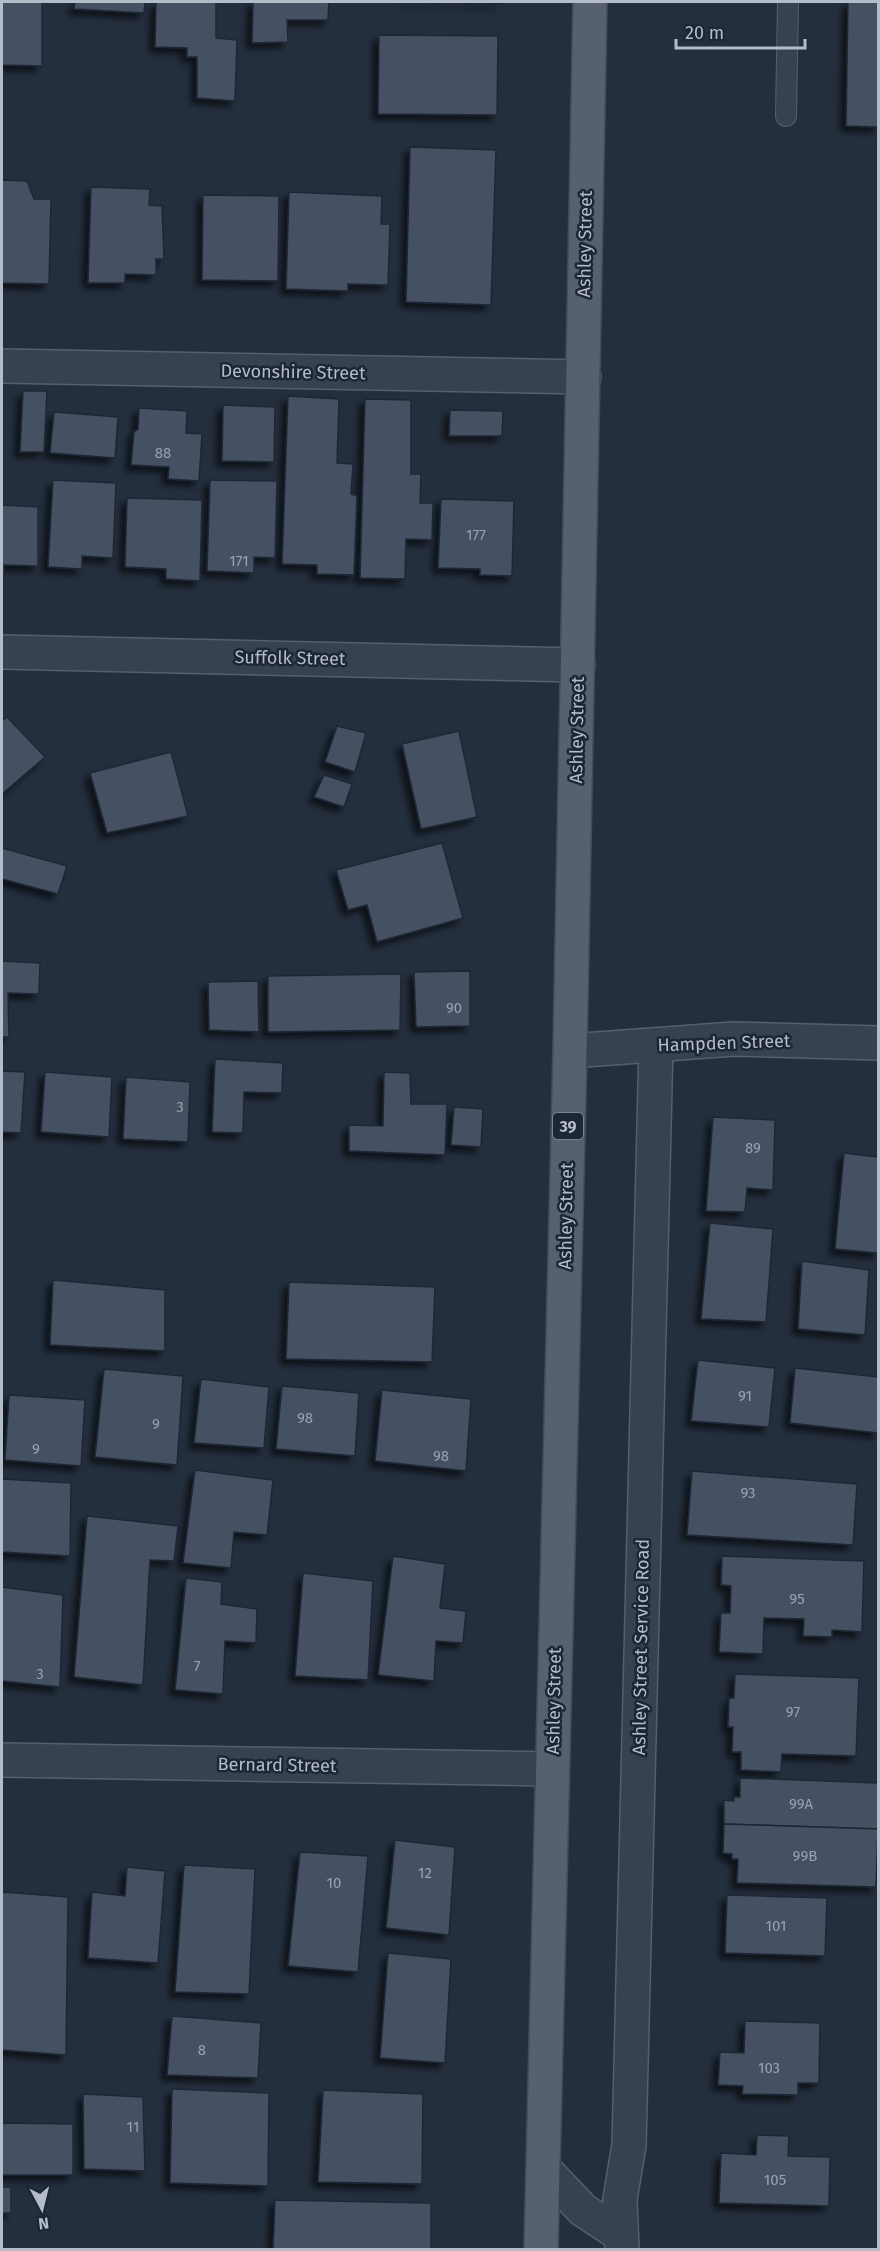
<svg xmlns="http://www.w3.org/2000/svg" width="880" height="2251" viewBox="0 0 880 2251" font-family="'Fira Sans',sans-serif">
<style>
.building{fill:#455162;stroke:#1f2835;stroke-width:1.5;filter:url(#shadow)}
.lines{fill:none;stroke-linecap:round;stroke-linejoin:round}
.lane-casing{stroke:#565f6c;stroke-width:22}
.street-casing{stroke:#565f6c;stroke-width:36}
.primary-casing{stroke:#414a57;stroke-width:36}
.lane{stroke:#38414e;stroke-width:20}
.street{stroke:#38414e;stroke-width:33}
.primary{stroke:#56606e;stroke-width:33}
.labels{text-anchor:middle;stroke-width:5;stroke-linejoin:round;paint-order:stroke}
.number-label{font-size:15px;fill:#98a1af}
.shield{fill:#1d2633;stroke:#878f9c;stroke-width:1.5}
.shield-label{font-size:16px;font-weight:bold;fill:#b4bcc9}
.street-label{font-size:18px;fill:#b4bcc9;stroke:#1d2633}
</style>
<defs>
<filter id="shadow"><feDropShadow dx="-5.5" dy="5.5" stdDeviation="3" flood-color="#0009"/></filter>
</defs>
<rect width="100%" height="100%" fill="#242f3e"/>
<g class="building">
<path d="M 2,2 L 42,2 L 42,66 L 2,65 Z"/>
<path d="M 75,2 L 145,2 L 144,13 L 74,9 Z"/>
<path d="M 156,2 L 216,2 L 216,38 L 237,40 L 235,101 L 197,98 L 197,57 L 187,57 L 187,48 L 155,47 Z"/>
<path d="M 253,2 L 329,2 L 328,20 L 287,20 L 288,42 L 252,43 Z"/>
<path d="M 406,2 L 502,2 L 502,3 Z"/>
<path d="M 848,2 L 878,2 L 878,127 L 846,126 Z"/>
<path d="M 379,35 L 498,36 L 497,115 L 378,114 Z"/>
<path d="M 410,147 L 496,150 L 491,305 L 406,302 Z"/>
<path d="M 2,180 L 27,181 L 34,199 L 51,199 L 49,284 L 2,283 Z"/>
<path d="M 91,187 L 150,189 L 149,205 L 162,206 L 164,259 L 156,259 L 156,275 L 125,274 L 125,283 L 88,283 Z"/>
<path d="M 289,192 L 382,196 L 381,224 L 390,224 L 388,285 L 348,284 L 348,291 L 286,289 Z"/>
<path d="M 203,195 L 279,196 L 278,281 L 202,280 Z"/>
<path d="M 23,391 L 47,391 L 44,452 L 20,452 Z"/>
<path d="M 288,396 L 339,399 L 337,463 L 353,464 L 351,494 L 357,496 L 354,575 L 317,574 L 317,565 L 282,564 Z"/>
<path d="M 365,399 L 411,400 L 411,474 L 421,474 L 420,503 L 433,503 L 432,540 L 406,539 L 405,579 L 360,578 Z"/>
<path d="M 223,405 L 275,407 L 274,462 L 222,461 Z"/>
<path d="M 139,408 L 187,411 L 186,433 L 202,434 L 199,481 L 168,479 L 169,467 L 131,465 L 134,432 L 138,429 Z"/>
<path d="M 450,410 L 503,411 L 502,436 L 449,436 Z"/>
<path d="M 54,412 L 118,417 L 115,458 L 50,453 Z"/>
<path d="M 53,480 L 116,483 L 113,558 L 82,556 L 82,569 L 48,567 Z"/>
<path d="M 210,480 L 277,481 L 275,558 L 254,557 L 254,573 L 207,571 Z"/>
<path d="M 127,498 L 202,500 L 200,581 L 166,579 L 166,569 L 125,567 Z"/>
<path d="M 441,499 L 514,501 L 512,576 L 480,575 L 480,569 L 438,568 Z"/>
<path d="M 2,505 L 38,507 L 38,566 L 4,565 L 4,576 L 2,576 Z"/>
<path d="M 7,717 L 45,757 L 2,794 L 2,721 Z"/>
<path d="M 337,726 L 366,733 L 355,772 L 325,762 Z"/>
<path d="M 459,731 L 477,817 L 421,829 L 402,744 Z"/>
<path d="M 171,752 L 188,816 L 107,833 L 90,773 Z"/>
<path d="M 324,775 L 352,784 L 344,807 L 314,797 Z"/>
<path d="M 442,843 L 463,918 L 377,942 L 367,905 L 348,910 L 336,870 Z"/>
<path d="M 2,848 L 67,866 L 58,894 L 2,879 Z"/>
<path d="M 2,961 L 40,963 L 39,994 L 8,993 L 9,1037 L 2,1037 Z"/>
<path d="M 470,971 L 470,1026 L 416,1027 L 414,972 Z"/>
<path d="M 401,974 L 400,1030 L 268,1032 L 268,976 Z"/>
<path d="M 258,981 L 259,1032 L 209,1030 L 208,982 Z"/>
<path d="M 215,1059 L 283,1063 L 282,1093 L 244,1092 L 243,1133 L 212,1132 Z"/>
<path d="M 2,1071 L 25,1072 L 21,1133 L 2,1132 Z"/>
<path d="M 45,1072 L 112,1077 L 109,1137 L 41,1132 Z"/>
<path d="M 384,1072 L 410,1073 L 411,1104 L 447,1104 L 445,1155 L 349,1151 L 349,1125 L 383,1126 Z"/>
<path d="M 126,1077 L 190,1082 L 188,1142 L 123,1139 Z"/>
<path d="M 454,1107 L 483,1109 L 481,1147 L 451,1145 Z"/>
<path d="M 713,1117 L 775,1120 L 773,1190 L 747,1188 L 745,1212 L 706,1211 Z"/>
<path d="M 844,1153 L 878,1157 L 878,1253 L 835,1249 Z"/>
<path d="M 710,1223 L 773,1229 L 766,1322 L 701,1319 Z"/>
<path d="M 802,1261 L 869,1270 L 865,1335 L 798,1329 Z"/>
<path d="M 53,1280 L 165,1290 L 165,1351 L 50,1345 Z"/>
<path d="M 289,1282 L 435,1287 L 432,1362 L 286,1359 Z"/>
<path d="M 698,1360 L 775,1368 L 769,1427 L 691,1421 Z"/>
<path d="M 795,1368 L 878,1377 L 878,1433 L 790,1423 Z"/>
<path d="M 104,1369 L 183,1376 L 177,1465 L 95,1457 Z"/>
<path d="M 201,1379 L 269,1387 L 264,1448 L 194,1443 Z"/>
<path d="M 282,1386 L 359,1393 L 355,1456 L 276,1449 Z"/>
<path d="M 382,1390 L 471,1399 L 466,1471 L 375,1461 Z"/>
<path d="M 9,1395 L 85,1400 L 81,1466 L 5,1460 Z"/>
<path d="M 195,1470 L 273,1480 L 267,1535 L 234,1532 L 231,1568 L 183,1563 Z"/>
<path d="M 692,1471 L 857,1484 L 853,1545 L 687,1535 Z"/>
<path d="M 2,1479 L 71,1483 L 70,1556 L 2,1552 Z"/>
<path d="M 87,1516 L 178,1526 L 174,1561 L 150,1560 L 143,1685 L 74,1677 Z"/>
<path d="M 393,1556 L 445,1564 L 440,1608 L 466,1611 L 463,1643 L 436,1641 L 434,1681 L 378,1675 Z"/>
<path d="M 722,1556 L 864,1561 L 862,1632 L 832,1630 L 832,1637 L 803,1636 L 804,1619 L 764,1618 L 763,1654 L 719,1652 L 721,1613 L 730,1613 L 731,1586 L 721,1585 Z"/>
<path d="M 303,1573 L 373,1581 L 368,1680 L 295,1676 Z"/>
<path d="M 186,1578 L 222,1582 L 221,1604 L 257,1609 L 256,1643 L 225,1641 L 223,1694 L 175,1690 Z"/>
<path d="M 2,1587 L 63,1595 L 60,1687 L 2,1681 Z"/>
<path d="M 735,1674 L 859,1678 L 856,1756 L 782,1754 L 781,1772 L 741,1770 L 741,1752 L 732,1752 L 733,1727 L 728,1727 L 729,1698 L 734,1698 Z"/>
<path d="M 740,1778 L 878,1783 L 878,1829 L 724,1824 L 724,1800 L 734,1801 L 734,1797 L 740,1797 Z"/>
<path d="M 724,1824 L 878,1829 L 876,1887 L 737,1883 L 738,1859 L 732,1859 L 732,1854 L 723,1853 Z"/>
<path d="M 395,1840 L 455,1847 L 449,1935 L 386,1928 Z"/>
<path d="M 300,1852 L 368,1856 L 358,1972 L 288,1966 Z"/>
<path d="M 184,1865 L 255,1869 L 249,1994 L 175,1992 Z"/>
<path d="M 127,1867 L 165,1871 L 158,1963 L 88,1958 L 92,1892 L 125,1896 Z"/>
<path d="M 2,1892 L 68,1897 L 66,2055 L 2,2050 Z"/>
<path d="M 727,1895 L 827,1898 L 825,1956 L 725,1953 Z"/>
<path d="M 388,1953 L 451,1959 L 445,2063 L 380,2058 Z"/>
<path d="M 172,2016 L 261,2023 L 258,2078 L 167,2075 Z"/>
<path d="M 745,2021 L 820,2023 L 819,2083 L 798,2083 L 798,2095 L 742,2094 L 743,2086 L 718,2085 L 720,2052 L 744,2053 Z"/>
<path d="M 172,2089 L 269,2093 L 268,2186 L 170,2183 Z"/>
<path d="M 323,2090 L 423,2094 L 422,2184 L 318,2182 Z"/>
<path d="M 83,2094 L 143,2097 L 145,2171 L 84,2169 Z"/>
<path d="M 2,2123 L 73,2124 L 73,2175 L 2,2175 Z"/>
<path d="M 757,2135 L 789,2136 L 788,2156 L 830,2157 L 829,2206 L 719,2203 L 721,2153 L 756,2155 Z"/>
<rect x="2" y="2187" width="9" height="26"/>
<path d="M 275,2200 L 431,2203 L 431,2250 L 273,2250 Z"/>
</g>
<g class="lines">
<g class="lane-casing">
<path id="lane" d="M 786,116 L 788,2"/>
</g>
<g class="street-casing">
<g id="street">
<path d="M 2,366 L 584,377"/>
<path d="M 2,652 L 578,665"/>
<path d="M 570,1051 L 734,1039 L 878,1043"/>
<path d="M 2,1760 L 552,1769"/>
<path d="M 543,2168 L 583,2210 L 621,2235"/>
<path d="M 622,2250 L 620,2199 L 629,2145 L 656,1045"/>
</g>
</g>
<g class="primary-casing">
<path id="primary" d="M 541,2250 L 570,1051 L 590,2"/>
</g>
<use href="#lane" class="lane"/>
<use href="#street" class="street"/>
<use href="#primary" class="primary"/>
</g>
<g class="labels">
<g class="number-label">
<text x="163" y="458">88</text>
<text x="476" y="540">177</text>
<text x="239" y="566">171</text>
<text x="454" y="1013">90</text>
<text x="180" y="1112">3</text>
<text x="753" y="1153">89</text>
<text x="745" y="1401">91</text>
<text x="305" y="1423">98</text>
<text x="156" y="1429">9</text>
<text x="36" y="1454">9</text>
<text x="441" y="1461">98</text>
<text x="748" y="1498">93</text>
<text x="797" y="1604">95</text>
<text x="197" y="1671">7</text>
<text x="40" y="1679">3</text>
<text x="793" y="1717">97</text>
<text x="801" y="1809">99A</text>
<text x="805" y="1861">99B</text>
<text x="425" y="1878">12</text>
<text x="334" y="1888">10</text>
<text x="776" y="1931">101</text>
<text x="202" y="2055">8</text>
<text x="769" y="2073">103</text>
<text x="133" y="2132">11</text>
<text x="775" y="2185">105</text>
</g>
<rect class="shield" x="553" y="1113" width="30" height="26" rx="4.5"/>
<g class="shield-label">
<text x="568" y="1132">39</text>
</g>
<g class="street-label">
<text transform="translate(585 244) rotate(-89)" y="6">Ashley Street</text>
<text transform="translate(293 372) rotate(1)" y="6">Devonshire Street</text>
<text transform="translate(290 658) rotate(1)" y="6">Suffolk Street</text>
<text transform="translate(577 730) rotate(-89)" y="6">Ashley Street</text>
<text transform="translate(724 1043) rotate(-2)" y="6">Hampden Street</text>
<text transform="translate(566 1216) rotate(-89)" y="6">Ashley Street</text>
<text transform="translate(641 1647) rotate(-89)" y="6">Ashley Street Service Road</text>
<text transform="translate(554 1701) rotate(-89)" y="6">Ashley Street</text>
<text transform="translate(277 1765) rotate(1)" y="6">Bernard Street</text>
</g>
</g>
<rect width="880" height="2251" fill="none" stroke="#b4bcc9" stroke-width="6"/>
<g transform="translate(42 2209) rotate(173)" stroke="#1d2633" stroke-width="4.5" paint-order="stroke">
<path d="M0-4.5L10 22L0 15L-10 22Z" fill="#b4bcc9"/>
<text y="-9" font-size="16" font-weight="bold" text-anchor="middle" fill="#b4bcc9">N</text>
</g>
<path d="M676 39v9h129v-9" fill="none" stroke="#b4bcc9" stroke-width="3"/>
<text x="685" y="39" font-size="18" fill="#b4bcc9" stroke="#1d2633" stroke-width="4.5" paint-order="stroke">20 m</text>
</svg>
